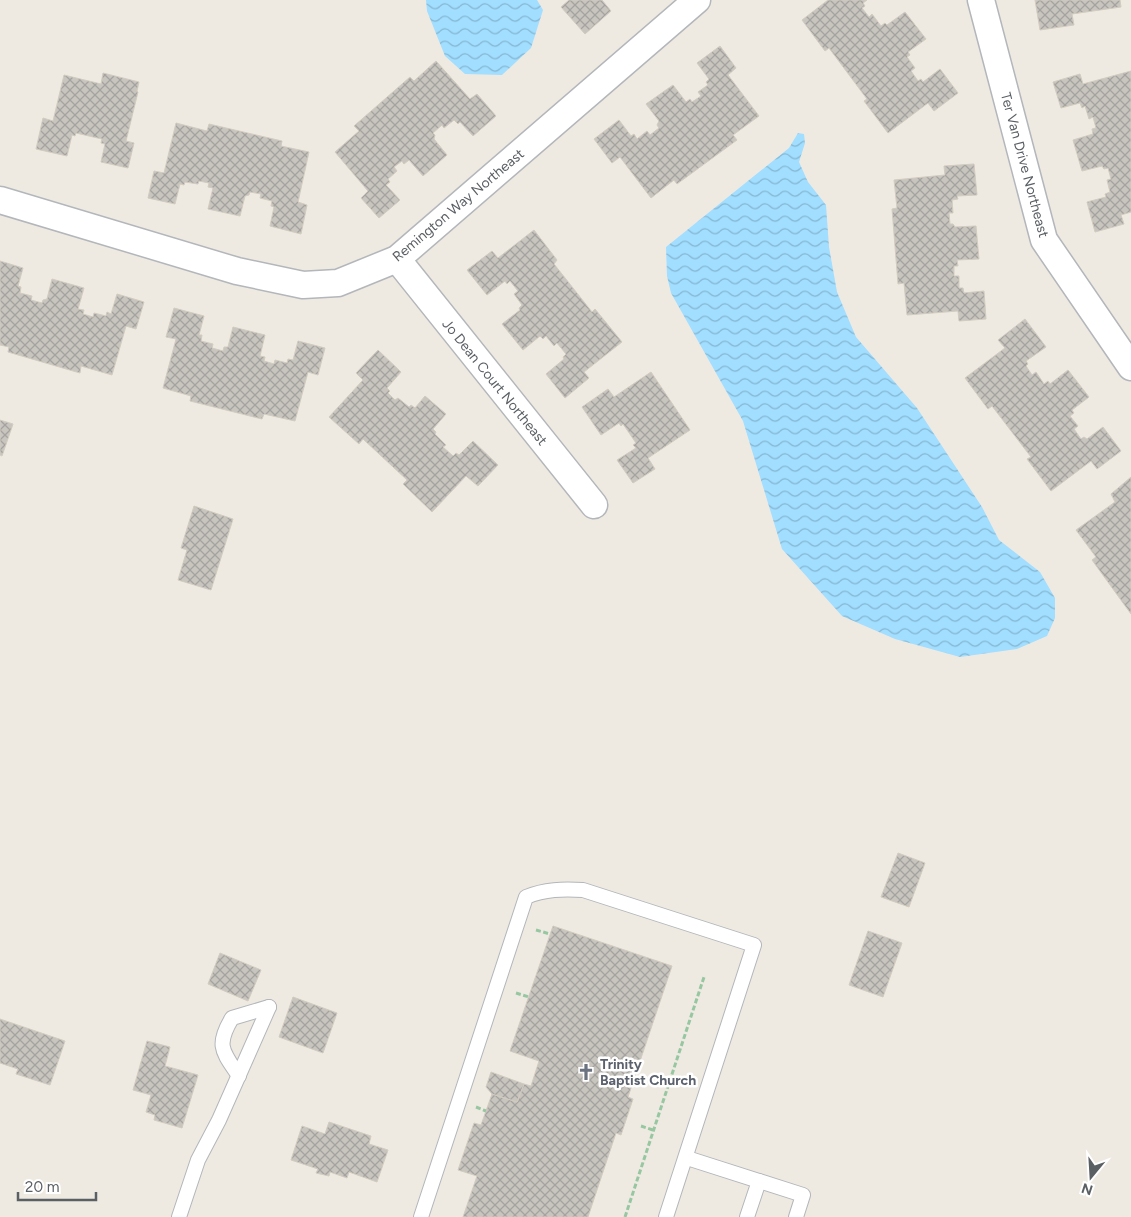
<svg xmlns="http://www.w3.org/2000/svg" width="1131" height="1217" viewBox="0 0 1131 1217" font-family="Figtree,sans-serif">
<style>
.water{fill:url(#water-waves)}
.building{fill:url(#building-cross-hatch);stroke:#d2cbc0}
.lines{fill:none;stroke-linecap:round;stroke-linejoin:round}
.lane-casing{stroke:#b3b6ba;stroke-width:16}
.street-casing{stroke:#b3b6ba;stroke-width:29}
.path{stroke:#97c7a1;stroke-width:3;stroke-dasharray:5 2.5;stroke-linecap:butt}
.lane{stroke:#fff;stroke-width:14}
.street{stroke:#fff;stroke-width:26}
.labels{text-anchor:middle;stroke-width:5;stroke-linejoin:round;paint-order:stroke}
.street-label{font-size:14px;fill:#5a5f63;stroke:#fff}
.worship-label{font-size:14px;font-weight:bold;fill:#5b616d;stroke:#fff;text-anchor:start}
</style>
<defs>
<pattern id="water-waves" width="16" height="10" patternUnits="userSpaceOnUse" patternTransform="scale(1.25)"><rect width="16" height="10" fill="#a1deff"/><path d="M0 5q4-4 8 0t8 0" fill="none" stroke="#86b7d2"/></pattern>
<pattern id="building-cross-hatch" width="8" height="8" patternUnits="userSpaceOnUse" patternTransform="scale(1.25)"><rect width="8" height="8" fill="#c8c5bf"/><path d="M0 0l8 8M0 8l8-8" fill="none" stroke="#a5a39f"/></pattern>
</defs>
<rect width="100%" height="100%" fill="#eeeae2"/>
<g class="water">
<path d="M 426,0 L 537,0 L 543,10 L 531,48 L 502,75 L 465,74 L 445,56 L 427,11 Z"/>
<path d="M 798,133 L 804,134 L 805,143 L 799,162 L 808,182 L 826,205 L 829,247 L 837,292 L 856,337 L 917,408 L 982,507 L 999,540 L 1040,572 L 1055,598 L 1055,618 L 1047,636 L 1017,649 L 960,657 L 895,639 L 842,616 L 782,549 L 743,421 L 671,293 L 667,276 L 666,247 L 789,148 Z"/>
</g>
<g class="building">
<path d="M 569,0 L 602,0 L 611,11 L 585,34 L 561,7 Z"/>
<path d="M 828,0 L 867,0 L 863,3 L 865,6 L 862,8 L 869,17 L 872,14 L 881,26 L 885,23 L 887,25 L 905,12 L 926,39 L 908,52 L 910,55 L 907,57 L 915,68 L 911,71 L 918,81 L 921,79 L 923,82 L 940,69 L 958,93 L 934,111 L 928,103 L 888,133 L 864,101 L 867,99 L 829,48 L 825,51 L 802,20 Z"/>
<path d="M 1035,0 L 1120,0 L 1121,7 L 1072,14 L 1074,25 L 1040,30 Z"/>
<path d="M 720,46 L 736,68 L 728,75 L 759,116 L 733,135 L 737,140 L 677,184 L 674,180 L 651,198 L 620,157 L 612,163 L 594,139 L 619,120 L 631,136 L 634,134 L 637,139 L 647,131 L 650,135 L 659,128 L 657,125 L 659,121 L 646,104 L 673,85 L 686,102 L 690,99 L 692,102 L 701,96 L 698,92 L 708,85 L 706,82 L 709,79 L 697,63 Z"/>
<path d="M 436,61 L 470,99 L 477,94 L 496,116 L 473,136 L 460,122 L 458,124 L 454,120 L 444,128 L 442,125 L 433,133 L 435,135 L 434,139 L 447,155 L 423,176 L 409,160 L 404,164 L 402,161 L 394,167 L 397,171 L 388,179 L 390,182 L 386,185 L 400,200 L 379,218 L 361,198 L 368,191 L 335,152 L 359,131 L 354,126 L 410,77 L 414,81 Z"/>
<path d="M 1131,71 L 1131,212 L 1121,215 L 1124,224 L 1095,232 L 1087,202 L 1106,197 L 1105,194 L 1110,192 L 1107,180 L 1111,179 L 1108,168 L 1104,169 L 1102,166 L 1082,171 L 1073,140 L 1093,134 L 1092,129 L 1096,128 L 1093,117 L 1089,119 L 1085,106 L 1082,108 L 1080,103 L 1061,108 L 1053,82 L 1080,74 L 1083,84 Z"/>
<path d="M 103,73 L 139,82 L 137,91 L 138,92 L 126,141 L 134,143 L 128,168 L 101,162 L 105,144 L 101,143 L 102,139 L 76,133 L 75,136 L 72,135 L 67,156 L 36,149 L 43,118 L 53,121 L 64,75 L 101,84 Z"/>
<path d="M 176,123 L 207,131 L 209,124 L 282,141 L 281,146 L 309,152 L 298,202 L 307,205 L 301,234 L 270,226 L 274,207 L 271,206 L 272,201 L 260,198 L 261,194 L 250,192 L 249,195 L 245,196 L 240,216 L 208,209 L 213,188 L 208,187 L 209,183 L 199,181 L 198,184 L 185,182 L 184,185 L 180,184 L 175,204 L 148,198 L 154,171 L 164,173 Z"/>
<path d="M 974,164 L 977,195 L 957,196 L 958,199 L 952,200 L 953,213 L 949,213 L 950,224 L 953,224 L 955,227 L 976,226 L 979,259 L 957,260 L 958,266 L 954,266 L 954,276 L 959,276 L 959,288 L 963,288 L 964,293 L 984,291 L 986,319 L 959,321 L 958,311 L 907,315 L 904,283 L 898,284 L 892,209 L 897,208 L 894,180 L 945,175 L 944,166 Z"/>
<path d="M 534,230 L 557,260 L 554,264 L 592,312 L 595,309 L 622,342 L 584,372 L 589,378 L 565,398 L 546,374 L 564,359 L 563,357 L 566,354 L 557,343 L 554,346 L 546,336 L 543,339 L 540,336 L 523,350 L 502,324 L 520,310 L 519,308 L 522,305 L 514,294 L 518,291 L 510,281 L 507,284 L 505,281 L 487,295 L 467,270 L 492,251 L 498,258 Z"/>
<path d="M 0,261 L 23,268 L 18,286 L 21,287 L 20,293 L 32,296 L 31,300 L 42,303 L 43,300 L 47,299 L 52,279 L 84,288 L 78,309 L 84,310 L 83,314 L 93,317 L 94,313 L 106,316 L 107,312 L 111,314 L 117,294 L 144,302 L 136,329 L 126,326 L 112,375 L 81,366 L 80,373 L 8,352 L 9,347 L 0,345 Z"/>
<path d="M 174,308 L 204,316 L 199,335 L 202,335 L 201,341 L 213,344 L 212,348 L 223,351 L 224,347 L 228,347 L 233,327 L 265,335 L 260,356 L 265,357 L 264,361 L 274,364 L 275,360 L 287,363 L 288,359 L 293,360 L 298,341 L 325,348 L 318,375 L 308,372 L 295,421 L 264,414 L 262,419 L 190,401 L 191,396 L 163,388 L 176,339 L 166,337 Z"/>
<path d="M 1025,319 L 1046,347 L 1026,361 L 1028,364 L 1026,366 L 1032,375 L 1036,372 L 1044,384 L 1048,381 L 1050,384 L 1068,370 L 1089,397 L 1072,410 L 1074,413 L 1070,416 L 1078,426 L 1074,429 L 1081,439 L 1084,437 L 1087,439 L 1103,427 L 1121,451 L 1097,469 L 1091,461 L 1051,491 L 1027,459 L 1031,457 L 992,406 L 988,409 L 965,378 L 1005,348 L 998,340 Z"/>
<path d="M 378,350 L 401,372 L 387,388 L 390,391 L 388,393 L 395,400 L 398,398 L 409,407 L 411,405 L 415,408 L 425,396 L 446,414 L 433,429 L 436,432 L 435,434 L 446,445 L 443,447 L 453,456 L 456,453 L 459,455 L 473,441 L 498,465 L 478,486 L 466,476 L 432,512 L 403,484 L 407,480 L 363,439 L 359,444 L 329,417 L 363,380 L 356,373 Z"/>
<path d="M 651,372 L 690,430 L 648,458 L 655,469 L 633,483 L 617,460 L 636,448 L 633,445 L 636,443 L 623,424 L 621,426 L 619,423 L 601,435 L 582,407 L 608,389 L 614,397 Z"/>
<path d="M 0,420 L 13,424 L 2,456 L 0,455 Z"/>
<path d="M 1131,477 L 1131,614 L 1092,560 L 1096,557 L 1076,530 L 1115,502 L 1111,494 Z"/>
<path d="M 194,506 L 233,519 L 211,590 L 178,580 L 187,550 L 181,548 Z"/>
<path d="M 898,853 L 925,863 L 909,907 L 881,897 Z"/>
<path d="M 553,926 L 672,966 L 628,1097 L 633,1099 L 621,1135 L 616,1133 L 588,1217 L 463,1217 L 477,1176 L 458,1170 L 474,1123 L 481,1125 L 492,1094 L 517,1102 L 524,1084 L 531,1086 L 539,1061 L 510,1051 Z"/>
<path d="M 868,931 L 902,943 L 883,997 L 849,985 Z"/>
<path d="M 220,953 L 261,970 L 248,1001 L 208,984 Z"/>
<path d="M 293,997 L 337,1013 L 323,1053 L 279,1037 Z"/>
<path d="M 0,1019 L 65,1041 L 50,1085 L 16,1074 L 18,1069 L 0,1063 Z"/>
<path d="M 147,1041 L 170,1047 L 165,1066 L 198,1075 L 182,1128 L 154,1120 L 155,1115 L 146,1112 L 151,1095 L 133,1090 Z"/>
<path d="M 491,1072 L 524,1084 L 517,1102 L 492,1094 L 486,1087 Z"/>
<path d="M 329,1122 L 371,1136 L 369,1144 L 388,1150 L 377,1182 L 349,1172 L 347,1178 L 330,1172 L 329,1176 L 316,1173 L 318,1169 L 291,1160 L 302,1126 L 325,1134 Z"/>
</g>
<g class="lines">
<g class="lane-casing">
<g id="lane">
<path d="M 239,1076 C 223,1052 215,1046 232,1018 L 269,1007"/>
<path d="M 687,1158 L 803,1195 L 796,1217"/>
<path d="M 179,1217 L 198,1160 L 219,1120 L 269,1007"/>
<path d="M 421,1217 L 526,897 C 545,889 563,889 583,890 L 754,945 L 666,1217"/>
<path d="M 747,1217 L 759,1181"/>
</g>
</g>
<g class="street-casing">
<g id="street">
<path d="M 981,0 L 1044,240 L 1131,367"/>
<path d="M 0,200 L 237,271 L 303,285 L 338,283 L 397,259 L 697,0"/>
<path d="M 397,259 L 594,505"/>
</g>
</g>
<g class="path">
<path d="M 536,930 L 550,934"/>
<path d="M 516,993 L 529,997"/>
<path d="M 476,1107 L 486,1111"/>
<path d="M 641,1126 L 653,1130"/>
<path d="M 625,1217 L 704,977"/>
</g>
<use href="#lane" class="lane"/>
<use href="#street" class="street"/>
</g>
<defs>
<g id="church-bare" transform="scale(1.35)"><path d="M-1.2-6h2.4v3.5h3.3v2.4h-3.3V6h-2.4V-.1h-3.3v-2.4h3.3Z" fill="#6b7280" stroke="#fff" stroke-width="2.5" paint-order="stroke"/></g>
</defs>
<g fill-rule="evenodd">
<use href="#church-bare" x="586" y="1072"/>
</g>
<g class="labels">
<g class="street-label">
<text transform="translate(1025 165) rotate(75)" y="5">Ter Van Drive Northeast</text>
<text transform="translate(458 205) rotate(-40)" y="5">Remington Way Northeast</text>
<text transform="translate(495 382) rotate(51)" y="5">Jo Dean Court Northeast</text>
</g>
<g class="worship-label">
<text x="600" y="1069">Trinity<tspan x="600" dy="16">Baptist Church</tspan></text>
</g>
</g>
<g transform="translate(1091 1177) rotate(198)" stroke="#ffffff" stroke-width="4" paint-order="stroke">
<path d="M0-4L9 19L0 12L-9 19Z" fill="#5a5f63"/>
<text y="-8" font-size="14" font-weight="bold" text-anchor="middle" fill="#5a5f63">N</text>
</g>
<path d="M18 1192v8h78v-8" fill="none" stroke="#5a5f63" stroke-width="2.5"/>
<text x="25" y="1192" font-size="15" fill="#5a5f63" stroke="#ffffff" stroke-width="4" paint-order="stroke">20 m</text>
</svg>
